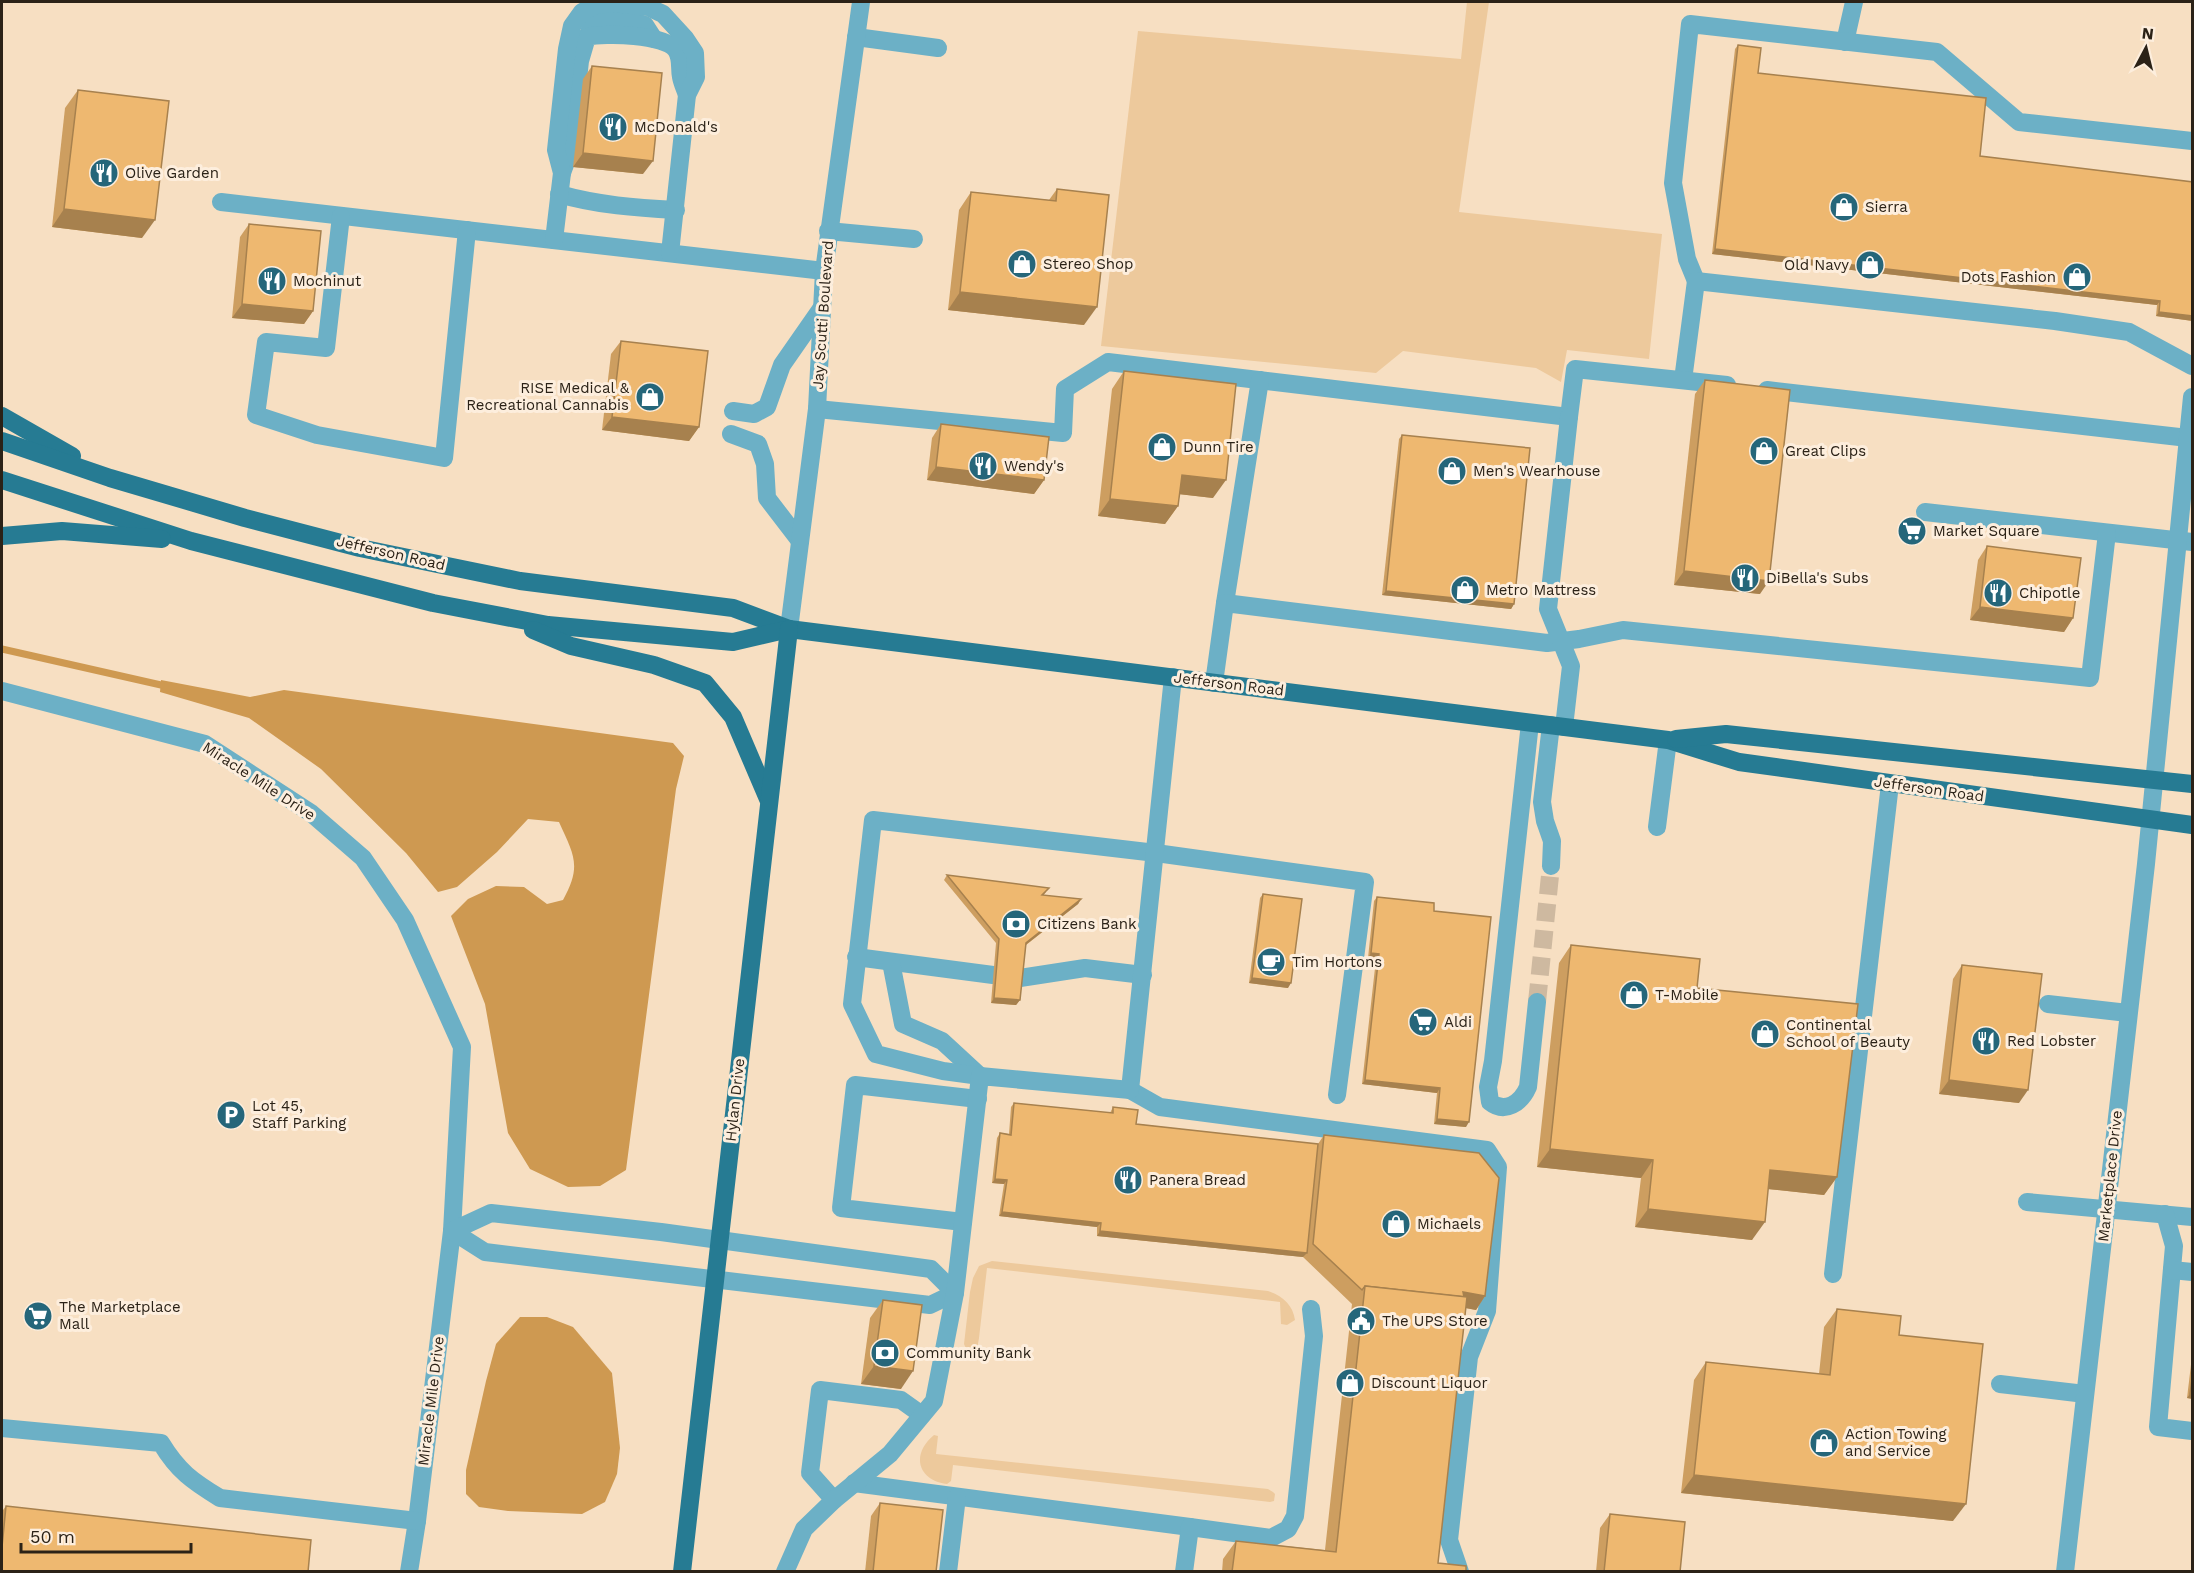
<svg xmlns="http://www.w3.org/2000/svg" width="2194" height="1573" viewBox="0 0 2194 1573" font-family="'Work Sans',sans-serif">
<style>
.green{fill:#edc99c}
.water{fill:#ce9951}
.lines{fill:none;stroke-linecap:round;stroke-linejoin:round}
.stream{stroke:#ce9951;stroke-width:7}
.minor-tunnel{stroke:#ceb9a0;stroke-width:18;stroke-dasharray:18 9;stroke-linecap:butt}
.minor{stroke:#6cb0c6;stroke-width:18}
.major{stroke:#267b93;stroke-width:18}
.wall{fill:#cd9e60}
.shaded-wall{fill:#a7814e}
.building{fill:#eeb870;stroke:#a7814e;stroke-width:1.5}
.labels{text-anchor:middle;stroke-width:6;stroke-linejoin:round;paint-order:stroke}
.poi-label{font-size:15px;fill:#2b2217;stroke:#fdeedd;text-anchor:start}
.street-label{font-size:15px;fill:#2b2217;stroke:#fdeedd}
</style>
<rect width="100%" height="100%" fill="#f7dfc2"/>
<g class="green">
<path d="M 1467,2 L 1489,2 L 1459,212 L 1662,234 L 1649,359 L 1567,350 L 1561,382 L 1536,368 L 1403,351 L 1376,373 L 1101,346 L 1138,31 L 1461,59 Z"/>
<path d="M 992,1261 L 1268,1291 C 1283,1296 1293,1305 1295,1320 L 1287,1325 L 1281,1324 L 1280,1302 L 987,1268 L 979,1338 L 977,1349 L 973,1352 C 968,1351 966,1349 964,1344 L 970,1292 L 973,1278 L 979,1266 Z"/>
<path d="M 934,1435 L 938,1436 L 936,1454 L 1268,1489 L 1273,1492 L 1275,1494 L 1274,1501 L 1270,1502 L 953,1465 L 951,1481 L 947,1484 C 917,1480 911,1454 934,1435 Z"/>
</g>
<g class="water">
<path d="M 161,680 L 250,697 L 284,690 L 673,743 L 684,756 L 676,789 L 626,1170 L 600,1186 L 568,1187 L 530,1169 L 508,1133 L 485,1004 L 451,916 L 468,899 L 496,886 L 524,887 L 547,904 L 563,900 C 582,866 574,855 559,822 L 528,819 L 497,852 L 457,887 L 438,892 L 406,853 L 321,769 L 249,718 L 160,692 Z"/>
<path d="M 520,1317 L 547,1317 L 573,1327 L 612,1373 L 620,1448 L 617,1474 L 605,1502 L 582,1514 L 508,1511 L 479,1507 L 466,1494 L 466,1470 L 486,1381 L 496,1344 Z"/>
</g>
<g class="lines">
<path class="stream" d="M 2,649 L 161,685"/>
<path class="minor-tunnel" d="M 1537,1002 L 1551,866"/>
<g class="minor">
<path d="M 587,37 C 589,33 591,26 594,24 C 607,11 631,20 645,25 L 654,39"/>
<path d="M 856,37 L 938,48"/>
<path d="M 1845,42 L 1854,2"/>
<path d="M 562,173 L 570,151 L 580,61 L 587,37 C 605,33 665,34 676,50 C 682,59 679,68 681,77 C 682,83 685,89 687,95"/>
<path d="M 559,194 C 597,205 637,208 676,210"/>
<path d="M 221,202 L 824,271"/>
<path d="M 341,216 L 326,348 L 266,342 L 256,415 L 317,435 L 444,458 L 467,230"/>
<path d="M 828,231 L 914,239"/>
<path d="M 554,240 L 562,173 L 556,150 L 567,49 L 572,26 L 582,12 L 596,5 L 612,3 L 648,7 L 663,14 L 685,38 L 695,53 L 696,77 L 687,95 L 670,253"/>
<path d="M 1696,281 L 1687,259 L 1673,183 L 1690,24 L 1937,52 L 2019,122 L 2192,141"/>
<path d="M 1683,380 L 1696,281 L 2055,321 L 2129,332 L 2192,366"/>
<path d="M 1767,390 L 2188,438"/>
<path d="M 817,409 L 1063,433 L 1065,389 L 1108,362 L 1569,417 L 1575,369 L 1727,385"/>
<path d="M 733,411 L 754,414 L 767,407 L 782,365 L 821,309"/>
<path d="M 731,434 L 758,444 L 765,464 L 767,498 L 800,541"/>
<path d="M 1925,512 L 2192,542"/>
<path d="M 1225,603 L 1260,380"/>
<path d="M 789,629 L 817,409 L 824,271 L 861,2"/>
<path d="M 1214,683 L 1225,603 L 1547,643 L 1579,639 L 1623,630 L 2090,678 L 2107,533"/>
<path d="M 2,691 L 205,744 L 311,813 L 363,858 L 405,920 L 462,1047 L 452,1231 L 417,1521 L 409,1572"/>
<path d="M 1530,723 L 1493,1061 L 1488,1087 L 1490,1102 C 1505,1114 1521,1103 1528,1087 L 1537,1002"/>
<path d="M 1551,725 L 1542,802 L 1545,821 L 1552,841 L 1551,866"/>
<path d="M 1564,727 L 1571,666 L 1548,609 L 1569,417"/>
<path d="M 1657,827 L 1668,740"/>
<path d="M 856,957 L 993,975"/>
<path d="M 891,962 L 903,1024 L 942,1041 L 980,1076"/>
<path d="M 1020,978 L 1085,968 L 1143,975"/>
<path d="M 2048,1004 L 2128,1013"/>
<path d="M 980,1076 L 943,1071 L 876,1054 L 852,1004 L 873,820 L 1156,853 L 1365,882 L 1337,1095"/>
<path d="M 1130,1090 L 1160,1107 L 1487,1150 L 1498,1167 L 1487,1311 L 1469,1357 L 1449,1540 L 1460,1572"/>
<path d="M 2027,1202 L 2192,1217"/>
<path d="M 491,1213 L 661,1232 L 931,1269 L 955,1293 L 930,1305 L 485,1252 L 452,1231 Z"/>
<path d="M 2165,1214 L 2174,1246 L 2158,1427 L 2192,1431"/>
<path d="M 963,1222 L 841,1208 L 855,1085 L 978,1099"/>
<path d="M 2172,1270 L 2192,1272"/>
<path d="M 1833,1274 L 1890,784"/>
<path d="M 2000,1384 L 2085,1394"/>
<path d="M 2,1428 L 161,1443 C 178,1471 192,1481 220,1498 L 417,1521"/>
<path d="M 854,1483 L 1190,1527"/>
<path d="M 834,1500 L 810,1473 L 820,1390 L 901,1400 L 922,1415"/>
<path d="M 785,1572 L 804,1529 L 834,1500 L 890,1454 L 934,1401 L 955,1293 L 980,1076 L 1130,1090 L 1173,677"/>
<path d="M 948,1572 L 957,1497"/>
<path d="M 1184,1572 L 1190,1527 L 1271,1538 L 1288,1529 L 1295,1516 L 1314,1336 L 1311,1309"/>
<path d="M 2065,1572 L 2146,864 L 2192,397"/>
</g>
<g class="major">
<path d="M 2,416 L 72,456"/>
<path d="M 2,441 L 110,478 L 245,518 L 360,548 L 520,581 L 733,608 L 789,629 L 1668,740 L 1739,762 L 2192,825"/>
<path d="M 2,480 L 191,541 L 433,603 L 548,625 L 733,642 L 789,629"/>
<path d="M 2,536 L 62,531 L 162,539"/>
<path d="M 533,630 L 571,646 L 654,665 L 705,683 L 733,717 L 768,799"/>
<path d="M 1676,739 L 1726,734 L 2192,784"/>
<path d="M 682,1572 L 789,629"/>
</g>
</g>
<g class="wall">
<path d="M 1738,45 L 1758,73 L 1980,156 L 2193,182 L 2193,321 L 2156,316 L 2157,305 L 1712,254 L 1735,49 Z"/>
<path d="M 592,66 L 643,174 L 573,167 L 583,79 Z"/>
<path d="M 78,90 L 142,238 L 52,227 L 65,108 Z"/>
<path d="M 1057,189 L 1084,325 L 948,310 L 959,210 L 971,192 L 1049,200 Z"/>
<path d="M 249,224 L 313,311 L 304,324 L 232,318 L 240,237 Z"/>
<path d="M 621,341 L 699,427 L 689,441 L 602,430 L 611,354 Z"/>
<path d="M 1124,371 L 1213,498 L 1179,494 L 1178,506 L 1165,524 L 1098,516 L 1112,389 Z"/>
<path d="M 1705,380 L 1760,594 L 1674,585 L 1695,394 Z"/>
<path d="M 941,424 L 1044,480 L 1034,494 L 927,480 L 932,438 Z"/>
<path d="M 1402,435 L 1514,604 L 1511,609 L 1382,595 L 1399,439 Z"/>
<path d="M 1987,546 L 2073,618 L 2064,632 L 1970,620 L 1978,560 Z"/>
<path d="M 947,875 L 1046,892 L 1043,896 L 1081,899 L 1078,904 L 1026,945 L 1020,1000 L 1016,1005 L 991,1003 L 996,943 L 944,880 Z"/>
<path d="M 1263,894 L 1288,988 L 1249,983 L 1260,898 Z"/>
<path d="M 1377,897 L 1434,911 L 1466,1127 L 1434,1124 L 1437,1093 L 1362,1084 L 1376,959 L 1368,958 L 1374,901 Z"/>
<path d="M 1571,945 L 1697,988 L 1837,1177 L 1824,1195 L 1768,1189 L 1752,1240 L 1635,1227 L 1641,1178 L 1537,1167 L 1559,963 Z"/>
<path d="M 1962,965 L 2019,1103 L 1939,1094 L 1953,979 Z"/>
<path d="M 1014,1103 L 1110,1113 L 1113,1107 L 1136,1124 L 1318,1144 L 1324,1135 L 1485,1296 L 1476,1310 L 1466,1308 L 1438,1563 L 1466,1572 L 1222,1572 L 1223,1559 L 1236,1541 L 1325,1550 L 1352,1304 L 1303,1257 L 1097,1236 L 1097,1227 L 999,1216 L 1004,1184 L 992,1183 L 997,1138 L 1000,1133 L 1009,1134 L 1011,1107 Z"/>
<path d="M 883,1300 L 901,1389 L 861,1384 L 870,1318 Z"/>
<path d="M 1837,1309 L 1899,1335 L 1953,1521 L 1681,1493 L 1694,1380 L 1706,1362 L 1819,1374 L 1824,1327 Z"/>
<path d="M 2193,1348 L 2193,1399 L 2187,1398 Z"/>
<path d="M 880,1503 L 936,1572 L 865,1572 L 871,1516 Z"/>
<path d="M 6,1506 L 2,1572 L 2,1523 L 3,1510 Z"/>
<path d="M 1610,1514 L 1680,1572 L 1596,1572 L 1600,1528 Z"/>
</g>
<g class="shaded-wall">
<path d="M 583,153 L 653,161 L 643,174 L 573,167 Z"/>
<path d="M 64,209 L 155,220 L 142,238 L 52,227 Z"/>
<path d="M 1715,249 L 2160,301 L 2157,305 L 1712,254 Z"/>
<path d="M 960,292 L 1097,307 L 1084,325 L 948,310 Z"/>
<path d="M 242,304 L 313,311 L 304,324 L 232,318 Z"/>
<path d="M 2159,312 L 2193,316 L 2193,321 L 2156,316 Z"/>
<path d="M 612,417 L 699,427 L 689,441 L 602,430 Z"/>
<path d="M 936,467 L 1044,480 L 1034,494 L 927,480 Z"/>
<path d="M 1182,475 L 1226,480 L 1213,498 L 1169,493 Z"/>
<path d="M 1110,499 L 1178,506 L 1165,524 L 1098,516 Z"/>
<path d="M 1684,571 L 1769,581 L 1760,594 L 1674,585 Z"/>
<path d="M 1386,591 L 1514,604 L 1511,609 L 1382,595 Z"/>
<path d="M 1980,607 L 2073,618 L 2064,632 L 1970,620 Z"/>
<path d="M 1081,899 L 1078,904 L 1023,947 L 1026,943 Z"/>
<path d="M 1371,953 L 1379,954 L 1376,959 L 1368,958 Z"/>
<path d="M 1252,978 L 1291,983 L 1288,988 L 1249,983 Z"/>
<path d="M 994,998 L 1020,1000 L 1016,1005 L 991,1003 Z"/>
<path d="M 1365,1080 L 1440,1088 L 1437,1093 L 1362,1084 Z"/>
<path d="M 1949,1080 L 2028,1090 L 2019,1103 L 1939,1094 Z"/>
<path d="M 1437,1119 L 1469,1122 L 1466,1127 L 1434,1124 Z"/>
<path d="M 1550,1149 L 1653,1160 L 1641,1178 L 1537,1167 Z"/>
<path d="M 1770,1170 L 1837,1177 L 1824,1195 L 1758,1188 Z"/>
<path d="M 995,1179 L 1007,1180 L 1004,1184 L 992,1183 Z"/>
<path d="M 1648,1209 L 1765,1222 L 1752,1240 L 1635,1227 Z"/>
<path d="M 1002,1212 L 1101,1223 L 1097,1227 L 999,1216 Z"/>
<path d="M 1100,1231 L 1307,1253 L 1303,1257 L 1097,1236 Z"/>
<path d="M 1463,1292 L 1485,1296 L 1476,1310 L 1460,1307 Z"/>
<path d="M 874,1366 L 913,1371 L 901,1389 L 861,1384 Z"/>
<path d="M 2190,1394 L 2193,1394 L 2193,1399 L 2187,1398 Z"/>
<path d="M 1694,1475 L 1966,1504 L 1953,1521 L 1681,1493 Z"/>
</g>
<g class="building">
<path d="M 1738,45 L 1761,48 L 1758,73 L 1986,98 L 1980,156 L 2193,182 L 2193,316 L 2159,312 L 2160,301 L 1715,249 Z"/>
<path d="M 592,66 L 662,73 L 653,161 L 583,153 Z"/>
<path d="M 78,90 L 169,101 L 155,220 L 64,209 Z"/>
<path d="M 1057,189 L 1109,195 L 1097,307 L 960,292 L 971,192 L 1056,201 Z"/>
<path d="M 249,224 L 321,231 L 313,311 L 242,304 Z"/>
<path d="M 621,341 L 708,351 L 699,427 L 612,417 Z"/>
<path d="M 1124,371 L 1236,384 L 1226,480 L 1182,475 L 1178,506 L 1110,499 Z"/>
<path d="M 1705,380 L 1790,390 L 1769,581 L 1684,571 Z"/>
<path d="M 941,424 L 1049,437 L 1044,480 L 936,467 Z"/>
<path d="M 1402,435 L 1530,448 L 1514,604 L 1386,591 Z"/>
<path d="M 1987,546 L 2081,558 L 2073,618 L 1980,607 Z"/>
<path d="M 947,875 L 1049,888 L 1042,895 L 1081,899 L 1026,943 L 1020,1000 L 994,998 L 999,939 Z"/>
<path d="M 1263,894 L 1302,899 L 1291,983 L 1252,978 Z"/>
<path d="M 1377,897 L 1434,903 L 1434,911 L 1491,917 L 1469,1122 L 1437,1119 L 1440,1088 L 1365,1080 L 1379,954 L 1371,953 Z"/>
<path d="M 1571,945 L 1700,959 L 1697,988 L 1858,1004 L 1837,1177 L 1770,1170 L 1765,1222 L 1648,1209 L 1653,1160 L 1550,1149 Z"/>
<path d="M 1962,965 L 2042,974 L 2028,1090 L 1949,1080 Z"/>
<path d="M 1014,1103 L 1113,1113 L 1113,1107 L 1138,1110 L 1136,1124 L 1318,1144 L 1307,1253 L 1100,1231 L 1101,1223 L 1002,1212 L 1007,1180 L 995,1179 L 1000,1133 L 1011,1135 Z"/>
<path d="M 1324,1135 L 1479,1153 L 1499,1178 L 1485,1296 L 1463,1292 L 1464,1297 L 1365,1286 L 1362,1290 L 1313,1244 Z"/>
<path d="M 1365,1286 L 1467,1297 L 1438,1563 L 1466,1566 L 1466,1572 L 1232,1572 L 1236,1541 L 1336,1552 Z"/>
<path d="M 883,1300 L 922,1305 L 913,1371 L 874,1366 Z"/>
<path d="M 1837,1309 L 1901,1316 L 1899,1335 L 1983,1344 L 1966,1504 L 1694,1475 L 1706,1362 L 1830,1375 Z"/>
<path d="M 2193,1372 L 2193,1394 L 2190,1394 Z"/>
<path d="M 880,1503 L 943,1510 L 936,1572 L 873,1572 Z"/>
<path d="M 6,1506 L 311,1540 L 308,1572 L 2,1572 L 2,1547 Z"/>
<path d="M 1610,1514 L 1685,1522 L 1680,1572 L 1604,1572 Z"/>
</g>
<defs>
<g id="restaurant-disc" transform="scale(1.5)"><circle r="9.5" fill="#25667a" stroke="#fdeedd"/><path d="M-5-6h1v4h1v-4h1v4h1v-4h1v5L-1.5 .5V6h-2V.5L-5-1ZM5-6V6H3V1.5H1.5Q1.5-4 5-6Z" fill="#fff"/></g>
<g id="shop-disc" transform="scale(1.5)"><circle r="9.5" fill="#25667a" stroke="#fdeedd"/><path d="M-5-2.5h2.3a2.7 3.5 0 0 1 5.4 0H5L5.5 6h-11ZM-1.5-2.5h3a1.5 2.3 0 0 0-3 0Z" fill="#fff"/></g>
<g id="supermarket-disc" transform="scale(1.5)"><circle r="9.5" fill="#25667a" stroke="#fdeedd"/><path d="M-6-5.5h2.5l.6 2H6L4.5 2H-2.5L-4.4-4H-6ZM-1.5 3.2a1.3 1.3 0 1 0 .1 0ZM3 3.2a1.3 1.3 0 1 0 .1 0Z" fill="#fff"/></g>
<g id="bank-disc" transform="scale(1.5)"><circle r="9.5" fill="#25667a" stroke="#fdeedd"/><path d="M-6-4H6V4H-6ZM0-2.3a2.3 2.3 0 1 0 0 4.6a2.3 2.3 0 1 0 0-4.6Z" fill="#fff"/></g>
<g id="cafe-disc" transform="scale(1.5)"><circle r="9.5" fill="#25667a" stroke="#fdeedd"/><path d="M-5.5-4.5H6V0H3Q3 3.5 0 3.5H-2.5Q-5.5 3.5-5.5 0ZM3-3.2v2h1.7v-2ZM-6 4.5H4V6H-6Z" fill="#fff"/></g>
<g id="parking-disc" transform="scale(1.5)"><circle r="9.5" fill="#25667a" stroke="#fdeedd"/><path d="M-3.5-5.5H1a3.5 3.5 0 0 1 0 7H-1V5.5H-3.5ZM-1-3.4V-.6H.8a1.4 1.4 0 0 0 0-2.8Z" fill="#fff"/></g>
<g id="civic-disc" transform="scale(1.5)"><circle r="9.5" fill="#25667a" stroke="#fdeedd"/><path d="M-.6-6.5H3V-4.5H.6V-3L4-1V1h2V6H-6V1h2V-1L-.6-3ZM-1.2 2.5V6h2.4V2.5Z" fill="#fff"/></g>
</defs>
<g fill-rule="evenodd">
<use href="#restaurant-disc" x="613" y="127"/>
<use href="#restaurant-disc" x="104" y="173"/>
<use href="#shop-disc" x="1844" y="207"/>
<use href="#shop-disc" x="1022" y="264"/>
<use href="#shop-disc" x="1870" y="265"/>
<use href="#shop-disc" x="2077" y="277"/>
<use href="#restaurant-disc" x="272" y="281"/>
<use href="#shop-disc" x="650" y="397"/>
<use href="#shop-disc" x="1162" y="447"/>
<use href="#shop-disc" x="1764" y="451"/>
<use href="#restaurant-disc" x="983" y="466"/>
<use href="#shop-disc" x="1452" y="471"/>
<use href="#supermarket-disc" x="1912" y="531"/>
<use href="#restaurant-disc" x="1745" y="578"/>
<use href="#shop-disc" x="1465" y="590"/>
<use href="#restaurant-disc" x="1998" y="593"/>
<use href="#bank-disc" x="1016" y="924"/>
<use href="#cafe-disc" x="1271" y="962"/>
<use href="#shop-disc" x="1634" y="995"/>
<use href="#supermarket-disc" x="1423" y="1022"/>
<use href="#shop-disc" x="1765" y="1034"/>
<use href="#restaurant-disc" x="1986" y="1041"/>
<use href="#parking-disc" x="231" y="1115"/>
<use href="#restaurant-disc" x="1128" y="1180"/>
<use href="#shop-disc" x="1396" y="1224"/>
<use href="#supermarket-disc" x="38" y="1316"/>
<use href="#civic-disc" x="1361" y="1321"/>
<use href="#bank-disc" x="885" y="1353"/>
<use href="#shop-disc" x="1350" y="1383"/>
<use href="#shop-disc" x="1824" y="1443"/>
</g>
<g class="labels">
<g class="poi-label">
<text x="634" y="132">McDonald's</text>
<text x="125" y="178">Olive Garden</text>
<text x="1865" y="212">Sierra</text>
<text x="1043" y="269">Stereo Shop</text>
<text x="1849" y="270" text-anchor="end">Old Navy</text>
<text x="2056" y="282" text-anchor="end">Dots Fashion</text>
<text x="293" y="286">Mochinut</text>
<text x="629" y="393" text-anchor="end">RISE Medical &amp;<tspan x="629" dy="17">Recreational Cannabis</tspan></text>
<text x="1183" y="452">Dunn Tire</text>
<text x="1785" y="456">Great Clips</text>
<text x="1004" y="471">Wendy's</text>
<text x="1473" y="476">Men's Wearhouse</text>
<text x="1933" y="536">Market Square</text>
<text x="1766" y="583">DiBella's Subs</text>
<text x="1486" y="595">Metro Mattress</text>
<text x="2019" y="598">Chipotle</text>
<text x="1037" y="929">Citizens Bank</text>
<text x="1292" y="967">Tim Hortons</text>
<text x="1655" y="1000">T-Mobile</text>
<text x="1444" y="1027">Aldi</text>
<text x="1786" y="1030">Continental<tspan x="1786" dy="17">School of Beauty</tspan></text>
<text x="2007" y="1046">Red Lobster</text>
<text x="252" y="1111">Lot 45,<tspan x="252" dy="17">Staff Parking</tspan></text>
<text x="1149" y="1185">Panera Bread</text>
<text x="1417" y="1229">Michaels</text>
<text x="59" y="1312">The Marketplace<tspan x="59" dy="17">Mall</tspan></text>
<text x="1382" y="1326">The UPS Store</text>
<text x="906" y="1358">Community Bank</text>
<text x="1371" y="1388">Discount Liquor</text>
<text x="1845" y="1439">Action Towing<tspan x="1845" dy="17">and Service</tspan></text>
</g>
<g class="street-label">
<text transform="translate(823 315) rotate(-86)" y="5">Jay Scutti Boulevard</text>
<text transform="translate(391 553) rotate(13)" y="5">Jefferson Road</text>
<text transform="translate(1229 684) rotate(7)" y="5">Jefferson Road</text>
<text transform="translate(259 781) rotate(33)" y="5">Miracle Mile Drive</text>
<text transform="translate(1929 789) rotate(8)" y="5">Jefferson Road</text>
<text transform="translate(735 1100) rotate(-84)" y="5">Hylan Drive</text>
<text transform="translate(2110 1176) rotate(-84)" y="5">Marketplace Drive</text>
<text transform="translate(431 1401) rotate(-83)" y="5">Miracle Mile Drive</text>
</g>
</g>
<rect width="2194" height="1573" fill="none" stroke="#2b2217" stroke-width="6"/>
<g transform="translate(2146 48) rotate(7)" stroke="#fdeedd" stroke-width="4.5" paint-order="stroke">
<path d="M0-4.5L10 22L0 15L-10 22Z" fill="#2b2217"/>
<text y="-9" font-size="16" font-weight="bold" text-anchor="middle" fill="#2b2217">N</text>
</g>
<path d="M21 1543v9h170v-9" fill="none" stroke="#2b2217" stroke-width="3"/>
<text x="30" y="1543" font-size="18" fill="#2b2217" stroke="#fdeedd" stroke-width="4.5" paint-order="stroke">50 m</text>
</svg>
